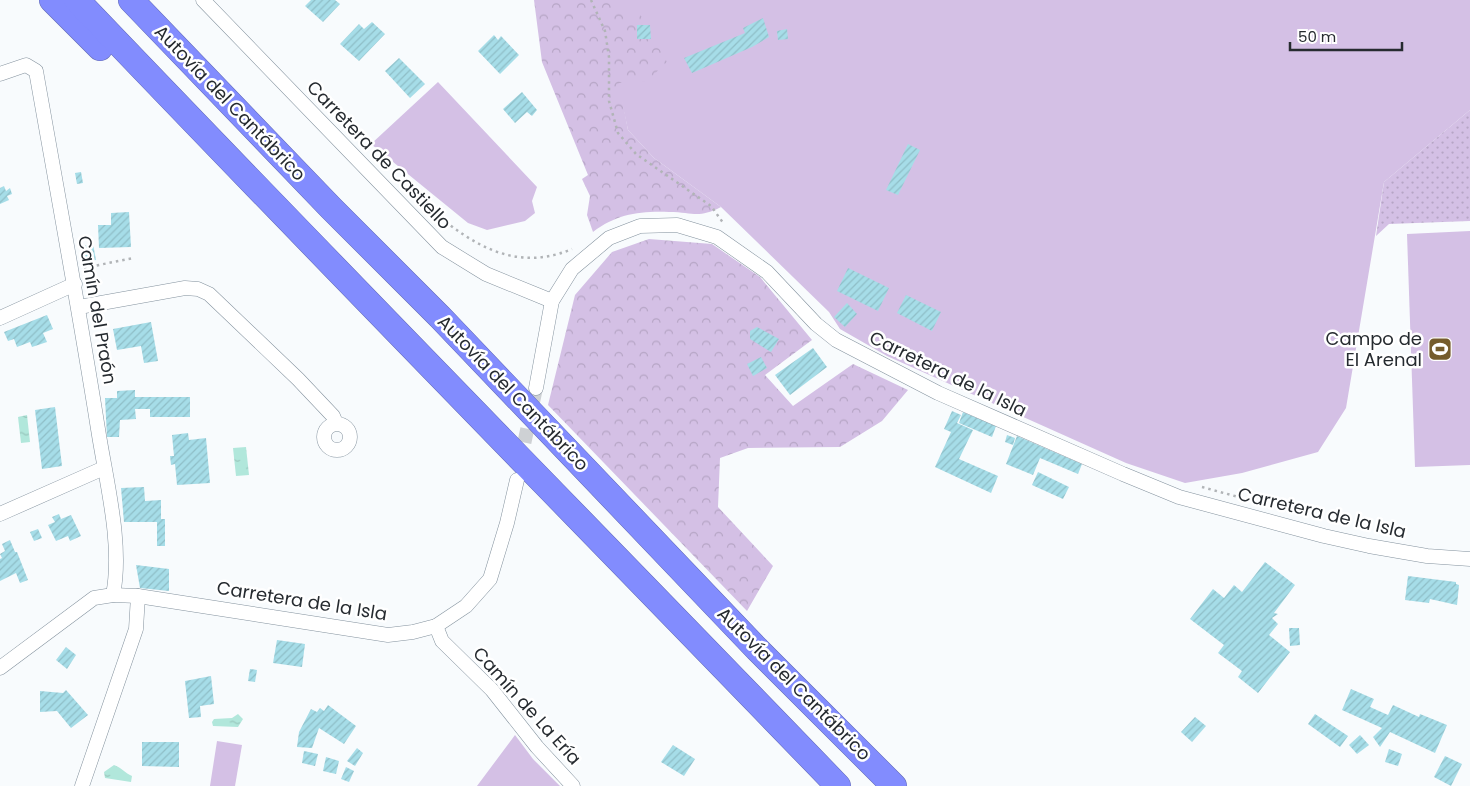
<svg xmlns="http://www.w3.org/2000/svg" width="1470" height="786" viewBox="0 0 1470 786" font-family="Poppins,sans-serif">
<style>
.grass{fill:#d4c0e5}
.forest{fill:url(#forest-crowns)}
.park{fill:url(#park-dots)}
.water{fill:url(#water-ripples)}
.building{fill:url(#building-hatch)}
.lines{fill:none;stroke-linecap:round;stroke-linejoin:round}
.minor-tunnel{stroke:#ced1d4;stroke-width:14;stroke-dasharray:14 7;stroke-linecap:butt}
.minor-casing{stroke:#84929e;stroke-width:15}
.motorway-casing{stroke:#626ab6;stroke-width:26}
.path{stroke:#b1b4b7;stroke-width:2.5;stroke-dasharray:2.5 4;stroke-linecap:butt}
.minor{stroke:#fff;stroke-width:14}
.motorway{stroke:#828cfe;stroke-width:25}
.labels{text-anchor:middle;stroke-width:5;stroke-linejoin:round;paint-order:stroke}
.street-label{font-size:18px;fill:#262b30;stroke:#fff}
.poi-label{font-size:18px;fill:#262b30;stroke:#fff;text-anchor:end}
</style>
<defs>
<pattern id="forest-crowns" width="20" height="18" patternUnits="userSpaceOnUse" patternTransform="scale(1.25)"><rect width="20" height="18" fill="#d4c0e5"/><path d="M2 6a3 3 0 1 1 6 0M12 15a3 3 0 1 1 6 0" fill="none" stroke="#b6a5c5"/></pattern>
<pattern id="park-dots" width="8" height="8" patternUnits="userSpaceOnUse" patternTransform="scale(1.25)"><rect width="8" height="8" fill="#d4c0e5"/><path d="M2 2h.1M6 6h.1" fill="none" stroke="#b6a5c5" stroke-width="1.8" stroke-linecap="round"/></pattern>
<pattern id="water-ripples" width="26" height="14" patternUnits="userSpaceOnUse" patternTransform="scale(1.25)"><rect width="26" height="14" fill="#b1e7db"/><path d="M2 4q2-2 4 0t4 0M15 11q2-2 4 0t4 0" fill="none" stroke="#98c6bc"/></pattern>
<pattern id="building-hatch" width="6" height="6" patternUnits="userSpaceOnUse" patternTransform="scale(1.25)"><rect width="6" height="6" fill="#a6dde8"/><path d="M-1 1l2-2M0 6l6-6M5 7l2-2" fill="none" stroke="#8fbec7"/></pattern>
</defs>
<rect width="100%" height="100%" fill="#f8fbfd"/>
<g class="grass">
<path d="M 600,0 L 1470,0 L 1470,110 L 1384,182 L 1346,408 L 1318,452 L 1242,473 L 1185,483 L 1126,463 L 887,356 L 840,329 L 829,312 L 721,207 L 654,158 L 628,130 Z"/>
<path d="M 438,82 L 537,187 L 532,201 L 535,213 L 525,221 L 487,230 L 468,223 L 371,144 Z"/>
<path d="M 1470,231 L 1470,465 L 1415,467 L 1407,234 Z"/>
<path d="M 515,735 L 533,759 L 560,786 L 477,786 Z"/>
<path d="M 217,741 L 242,745 L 235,786 L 210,786 Z"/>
</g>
<g class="forest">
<path d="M 534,0 L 615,0 L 623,9 L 640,14 L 667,62 L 647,81 L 619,83 L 628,130 L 654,158 L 721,207 C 697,219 694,212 669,212 C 639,211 617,214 593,232 L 587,215 L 590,196 L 582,179 L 588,175 L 542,62 Z"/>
<path d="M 649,239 L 712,244 L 760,277 L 812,340 L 765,375 L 793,406 L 853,364 L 908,390 L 882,421 L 840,447 L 748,448 L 720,458 L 718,507 L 773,566 L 747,611 L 548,405 L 575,295 L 612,252 Z"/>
</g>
<path class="park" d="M 1470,110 L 1470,221 L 1389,224 L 1376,236 L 1384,182 Z"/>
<g class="water">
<path d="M 27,415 L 30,442 L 21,443 L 18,417 Z"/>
<path d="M 246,447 L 249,475 L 236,476 L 233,448 Z"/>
<path d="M 238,714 L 243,719 L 238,727 L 213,726 L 212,722 L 214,719 L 232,718 Z"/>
<path d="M 114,765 C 122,768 125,773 132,776 L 131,782 L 105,778 L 104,772 Z"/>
</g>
<g class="building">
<path d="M 311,0 L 335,0 L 340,4 L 323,22 L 305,6 Z"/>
<path d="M 763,18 L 769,37 L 752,47 L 692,73 L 684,58 L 745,33 L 743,28 Z"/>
<path d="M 372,22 L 385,34 L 359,61 L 340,44 L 359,24 L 364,29 Z"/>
<path d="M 637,25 L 650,25 L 651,39 L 637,39 Z"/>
<path d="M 787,29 L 788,39 L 778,40 L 777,31 Z"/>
<path d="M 494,35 L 498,40 L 501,36 L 519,55 L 500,74 L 478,51 Z"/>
<path d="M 399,58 L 425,84 L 410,98 L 385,71 Z"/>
<path d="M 522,92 L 537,110 L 532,116 L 527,112 L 515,123 L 503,109 Z"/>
<path d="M 908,144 L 920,150 L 898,195 L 886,190 Z"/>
<path d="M 81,172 L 83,183 L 77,184 L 75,173 Z"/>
<path d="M 4,186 L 6,191 L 10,188 L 12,194 L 7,196 L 9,200 L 0,204 L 0,188 Z"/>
<path d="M 129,212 L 131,247 L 99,248 L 98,225 L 111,225 L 111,213 Z"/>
<path d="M 93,244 L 96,260 L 86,262 L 83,246 Z"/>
<path d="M 848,268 L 889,288 L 878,311 L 837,291 Z"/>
<path d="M 906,295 L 941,312 L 932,331 L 897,313 Z"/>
<path d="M 847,303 L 857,314 L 845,327 L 834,317 Z"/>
<path d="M 47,315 L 53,329 L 43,333 L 47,342 L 32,347 L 30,342 L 17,347 L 14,339 L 8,341 L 4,332 Z"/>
<path d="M 151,322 L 158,361 L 144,363 L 141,346 L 117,350 L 113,329 Z"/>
<path d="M 757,327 L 779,339 L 771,352 L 750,339 L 750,331 Z"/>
<path d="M 813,348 L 827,367 L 790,395 L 775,375 Z"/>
<path d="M 761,357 L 767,368 L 753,376 L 747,364 Z"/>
<path d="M 135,390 L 135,397 L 190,397 L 190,417 L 150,417 L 150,409 L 135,409 L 136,419 L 120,420 L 119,437 L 107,437 L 105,398 L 117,398 L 117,391 Z"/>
<path d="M 55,407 L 62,466 L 42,469 L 35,410 Z"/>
<path d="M 952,411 L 961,415 L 957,423 L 973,430 L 959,459 L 998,476 L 991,493 L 935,467 L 951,432 L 944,429 Z"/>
<path d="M 963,412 L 996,426 L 992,437 L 959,423 Z"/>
<path d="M 188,433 L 189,440 L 206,438 L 210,483 L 177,485 L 175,464 L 171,465 L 170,456 L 174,456 L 172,435 Z"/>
<path d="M 1007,435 L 1015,438 L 1013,445 L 1005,442 Z"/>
<path d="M 1017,436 L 1082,464 L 1078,474 L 1040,458 L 1033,475 L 1006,464 Z"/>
<path d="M 1038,472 L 1069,487 L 1063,499 L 1032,485 Z"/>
<path d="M 144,487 L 145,501 L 161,500 L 161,519 L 165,519 L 165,546 L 157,546 L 157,522 L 124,522 L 121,488 Z"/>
<path d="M 59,514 L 61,519 L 71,515 L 81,536 L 70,541 L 68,536 L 56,541 L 48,525 L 55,522 L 52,517 Z"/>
<path d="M 38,529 L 42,538 L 34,541 L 30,532 Z"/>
<path d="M 10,540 L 15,552 L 17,552 L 28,580 L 20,583 L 16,573 L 0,581 L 0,559 L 2,558 L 0,554 L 5,551 L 2,544 Z"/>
<path d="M 1265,562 L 1295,585 L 1274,613 L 1278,614 L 1272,618 L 1278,624 L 1269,635 L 1290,652 L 1258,693 L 1238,677 L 1242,671 L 1218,653 L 1224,645 L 1190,619 L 1213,589 L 1224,598 L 1234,585 L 1242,592 Z"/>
<path d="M 136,565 L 169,569 L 169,591 L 140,588 Z"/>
<path d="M 1408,576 L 1456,582 L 1456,584 L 1459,585 L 1457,605 L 1430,599 L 1429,603 L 1405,600 Z"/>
<path d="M 1289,628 L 1299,628 L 1300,645 L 1290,646 Z"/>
<path d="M 277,640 L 305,644 L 302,667 L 273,663 Z"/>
<path d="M 66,647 L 76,655 L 67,669 L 56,660 Z"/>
<path d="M 250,669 L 257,670 L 255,682 L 248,681 Z"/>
<path d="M 211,676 L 214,704 L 200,706 L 201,717 L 189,718 L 185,681 Z"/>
<path d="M 1351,689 L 1374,699 L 1370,707 L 1388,715 L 1393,705 L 1419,717 L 1420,714 L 1447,725 L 1435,753 L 1390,732 L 1380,747 L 1373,737 L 1382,728 L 1342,710 Z"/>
<path d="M 66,690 L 88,715 L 71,728 L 57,711 L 40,712 L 40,691 L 63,693 Z"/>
<path d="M 328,705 L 356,726 L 344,744 L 319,728 L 312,748 L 297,747 L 299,732 L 311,709 L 317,712 L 320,708 L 324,711 Z"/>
<path d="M 1315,714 L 1348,736 L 1340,747 L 1308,724 Z"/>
<path d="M 1195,717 L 1206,726 L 1192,742 L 1181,732 Z"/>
<path d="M 1360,735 L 1369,745 L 1357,754 L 1349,745 Z"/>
<path d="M 142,742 L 179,742 L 179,767 L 142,766 Z"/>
<path d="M 673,745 L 695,759 L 684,776 L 661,762 Z"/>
<path d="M 357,748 L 363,753 L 355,766 L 347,761 Z"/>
<path d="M 1389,749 L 1402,754 L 1398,766 L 1385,762 Z"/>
<path d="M 304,751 L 318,754 L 315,766 L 302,763 Z"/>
<path d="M 1445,756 L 1462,764 L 1451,786 L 1434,777 Z"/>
<path d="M 326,757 L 339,761 L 336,774 L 323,771 Z"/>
<path d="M 346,767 L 354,771 L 349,782 L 341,779 Z"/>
</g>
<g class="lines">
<path class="minor-tunnel" d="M 520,463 L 536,388"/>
<g class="minor-casing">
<g id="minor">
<path d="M 203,0 L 442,247 L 486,274 L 552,301"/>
<path d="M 0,74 L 26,65 L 36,71 C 57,190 79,309 98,429 C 106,481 123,544 113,595"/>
<path d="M 79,307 L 185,288 L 198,289 L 209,294 L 298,379 L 333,416 L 336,423"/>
<path d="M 0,318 L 75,284"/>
<path d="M 536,388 L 552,301 L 572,269 L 609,238 L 640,226 L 677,225 L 717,237 L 767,272 L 816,324 L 836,340 L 938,393 L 1123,474 L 1179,497 L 1324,536 L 1369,546 L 1427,556 L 1470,559"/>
<circle cx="337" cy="437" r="13"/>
<path d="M 0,514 L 104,468"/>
<path d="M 436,626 L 442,641 L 492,690 L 537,747 L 573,786"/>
<path d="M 0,668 L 94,598 L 113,595 L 138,596 L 388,635 L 413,632 L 436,626 L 466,606 L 490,579 L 507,523 L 517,480"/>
<path d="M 82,786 L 136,629 L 138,596"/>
</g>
</g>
<g class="motorway-casing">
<g id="motorway">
<path d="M 52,0 L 100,48"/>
<path d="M 77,0 C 329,264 585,524 838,786"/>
<path d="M 131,0 L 331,208 L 440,317 L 757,649 L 894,786"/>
</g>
</g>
<g class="path">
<path d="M 591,0 L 605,31 L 609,57 L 609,101 L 618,133 L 636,154 L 711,206 L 724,224"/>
<path d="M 406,188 C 454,230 504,278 572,249"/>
<path d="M 84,268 L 133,258"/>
<path d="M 1202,487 L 1300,514"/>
</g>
<use href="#minor" class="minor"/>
<use href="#motorway" class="motorway"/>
</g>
<defs>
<g id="stadium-square" transform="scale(1.25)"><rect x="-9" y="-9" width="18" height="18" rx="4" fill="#755c2d" stroke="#fff"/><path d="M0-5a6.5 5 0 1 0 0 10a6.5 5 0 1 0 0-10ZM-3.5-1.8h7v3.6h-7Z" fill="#fff"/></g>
</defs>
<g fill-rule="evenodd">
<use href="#stadium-square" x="1440" y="349"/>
</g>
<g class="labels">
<g class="street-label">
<text transform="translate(230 103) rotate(46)" y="6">Autovía del Cantábrico</text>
<text transform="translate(379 155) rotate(46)" y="6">Carretera de Castiello</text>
<text transform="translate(97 310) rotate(80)" y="6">Camín del Praón</text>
<text transform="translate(948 374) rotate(26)" y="6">Carretera de la Isla</text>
<text transform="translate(513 393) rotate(46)" y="6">Autovía del Cantábrico</text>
<text transform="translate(1322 513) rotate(13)" y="6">Carretera de la Isla</text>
<text transform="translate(302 601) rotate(9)" y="6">Carretera de la Isla</text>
<text transform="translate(794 684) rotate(45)" y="6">Autovía del Cantábrico</text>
<text transform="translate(527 706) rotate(48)" y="6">Camín de La Ería</text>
</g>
<g class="poi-label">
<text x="1422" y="345">Campo de<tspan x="1422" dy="21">El Arenal</tspan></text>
</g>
</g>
<path d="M1290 42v8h112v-8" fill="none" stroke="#262b30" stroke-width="2.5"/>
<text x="1298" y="42" font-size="15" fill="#262b30" stroke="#ffffff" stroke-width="4" paint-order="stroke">50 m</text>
</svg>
